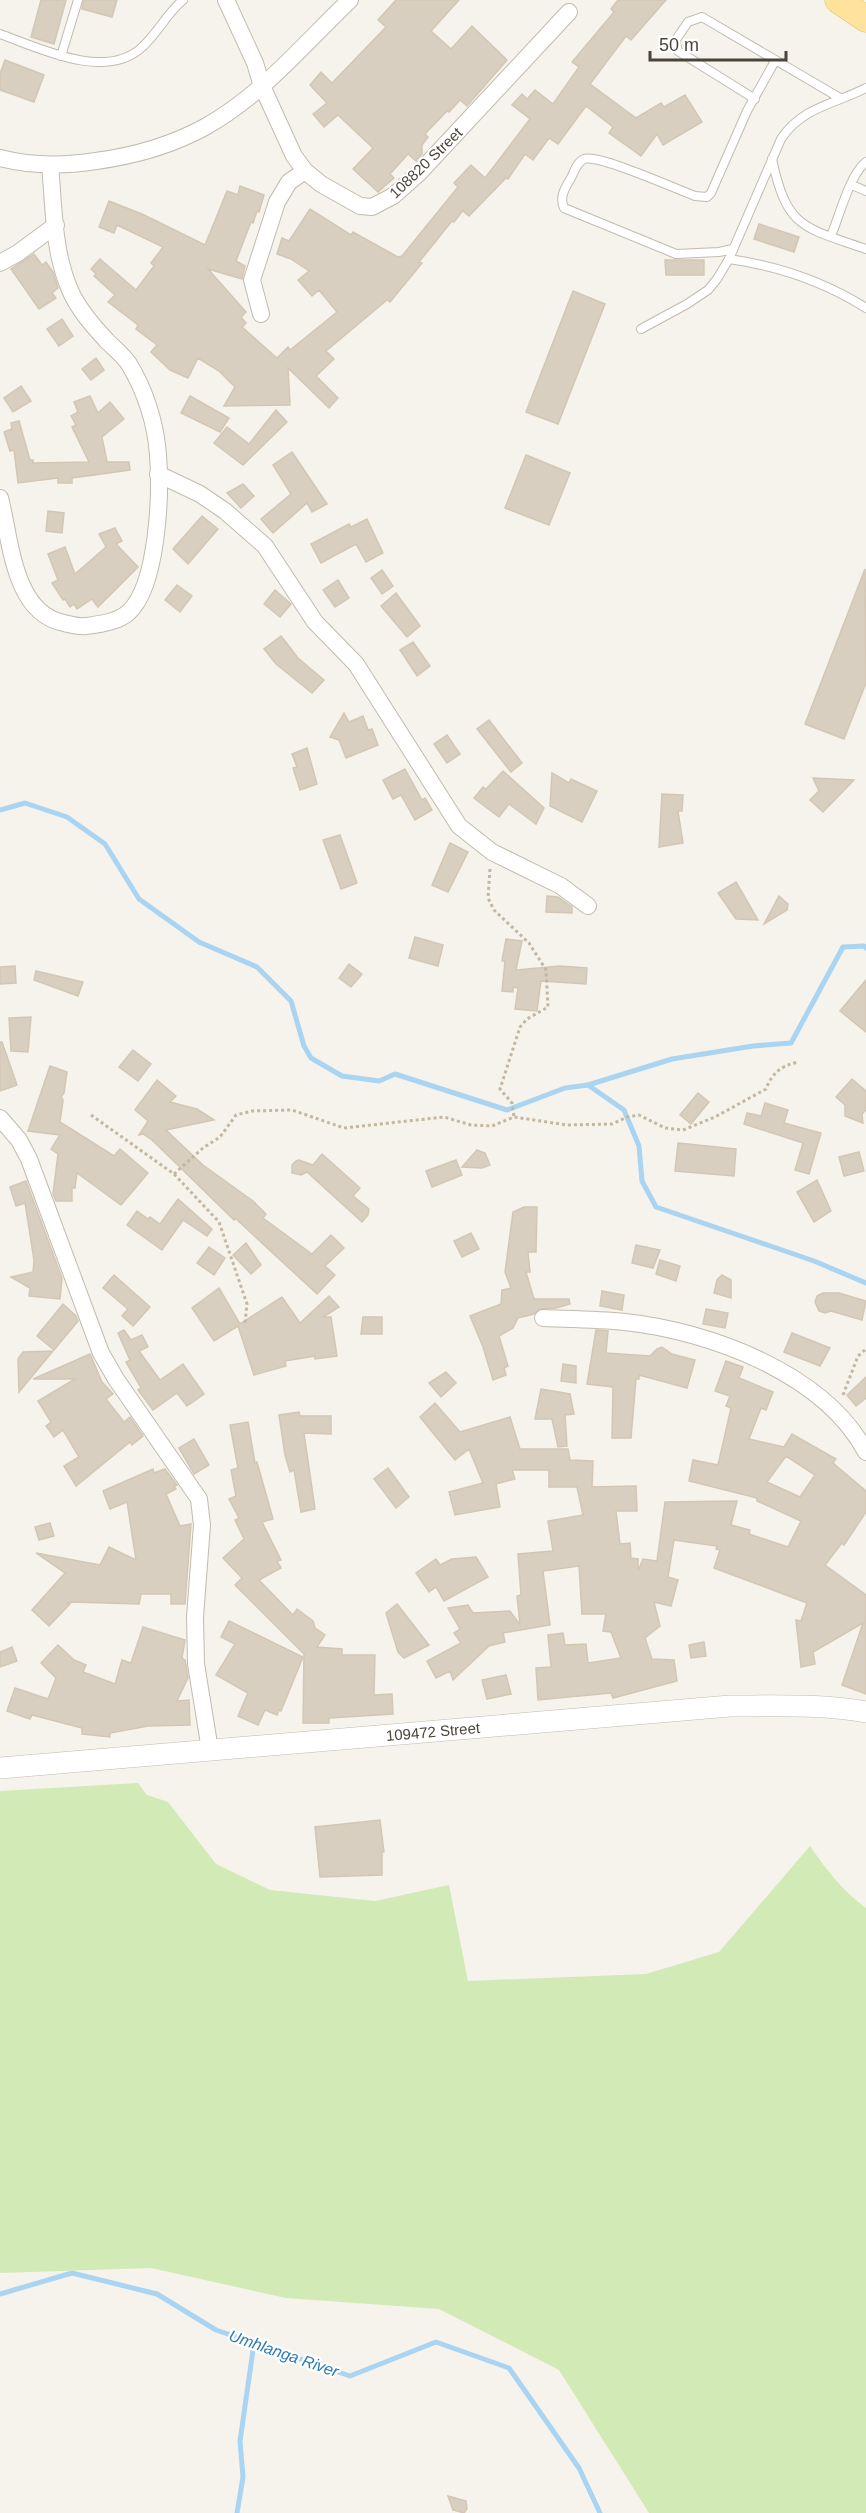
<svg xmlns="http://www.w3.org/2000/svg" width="866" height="2513" viewBox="0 0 866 2513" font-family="Arial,sans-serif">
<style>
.green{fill:#d2eab5}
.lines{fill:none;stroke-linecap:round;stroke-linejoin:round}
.stream{stroke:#a9d4f2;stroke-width:5}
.building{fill:#d8cfc1;stroke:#d3c7b4;stroke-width:1.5;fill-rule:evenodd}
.service-casing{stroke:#c2bbae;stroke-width:10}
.minor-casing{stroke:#c2bbae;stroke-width:18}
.tertiary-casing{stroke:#c2bbae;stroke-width:22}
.primary-casing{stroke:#e6c16a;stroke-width:27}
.path{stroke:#c4b79f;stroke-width:3;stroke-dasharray:3 3;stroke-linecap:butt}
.service{stroke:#fff;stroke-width:8}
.minor{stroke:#fff;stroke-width:16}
.tertiary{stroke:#fff;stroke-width:21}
.primary{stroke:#ffe39c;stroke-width:26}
.labels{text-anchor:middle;stroke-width:4.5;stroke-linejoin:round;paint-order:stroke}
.street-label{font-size:15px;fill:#4b4439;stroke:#fff}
.water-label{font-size:16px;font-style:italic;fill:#2e7ab2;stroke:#fff}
</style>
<rect width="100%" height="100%" fill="#f6f3ec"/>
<path class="green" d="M 138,1783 L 147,1795 L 168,1802 L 216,1864 L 270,1890 L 375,1901 L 449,1885 L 468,1981 L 646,1974 L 719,1952 L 810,1846 C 827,1871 842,1890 866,1908 L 866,2513 L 649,2513 L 559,2370 L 439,2309 L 286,2298 L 151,2268 L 0,2273 L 0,1791 Z"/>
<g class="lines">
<g class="stream">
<path d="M 0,810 L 25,803 L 67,817 L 105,844 L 139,899 L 199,942 L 257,967 L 291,1001 L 304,1046 L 311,1058 L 342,1076 L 379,1081 L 395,1074 L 507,1110 L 565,1088 L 588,1085 L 624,1110 L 639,1146 L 642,1181 L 656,1207 L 814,1261 L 866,1283"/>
<path d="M 588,1085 L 672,1059 L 753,1046 L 791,1043 L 843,947 L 864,946 L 866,948"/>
<path d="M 0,2294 L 72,2273 L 157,2294 L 216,2330 L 350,2376 L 436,2342 L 509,2368 L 579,2468 L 600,2513"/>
<path d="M 237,2513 L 243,2477 L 240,2441 L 254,2343"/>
</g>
</g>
<g class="building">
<path d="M 41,0 L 66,0 L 54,44 L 31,37 Z"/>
<path d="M 84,0 L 117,0 L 112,17 L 82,9 Z"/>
<path d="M 396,0 L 459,0 L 431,31 L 451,49 L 472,26 L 507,60 L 467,106 L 460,100 L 449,112 L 447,111 L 425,134 L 428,137 L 422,145 L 422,154 L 416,161 L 408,154 L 390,174 L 394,178 L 378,192 L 353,169 L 373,148 L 338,115 L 324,127 L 313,114 L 327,103 L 310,85 L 321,72 L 332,83 L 386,27 L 378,20 Z"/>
<path d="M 618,0 L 666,0 L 631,40 L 626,36 L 590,84 L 636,118 L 661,103 L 664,107 L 685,95 L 702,122 L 663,145 L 657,134 L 641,156 L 609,133 L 613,127 L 586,106 L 558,144 L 549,138 L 533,160 L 525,154 L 508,179 L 506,178 L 469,216 L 463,211 L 464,209 L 454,222 L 452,221 L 419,262 L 422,263 L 390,302 L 387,300 L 326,351 L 334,359 L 316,376 L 338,398 L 329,408 L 288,368 L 290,405 L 224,406 L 235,387 L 219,371 L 198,358 L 188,378 L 170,370 L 151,352 L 157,345 L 136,329 L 138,325 L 108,302 L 115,295 L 94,276 L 96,274 L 91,269 L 100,259 L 136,290 L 154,266 L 151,263 L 163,247 L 117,225 L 114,233 L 99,227 L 109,201 L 142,214 L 205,245 L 227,191 L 238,195 L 240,186 L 264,195 L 259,212 L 257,211 L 253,223 L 251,222 L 236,261 L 245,266 L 242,279 L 208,269 L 246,312 L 241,317 L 246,323 L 242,327 L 277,358 L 288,347 L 290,350 L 337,312 L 319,290 L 312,296 L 298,280 L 309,271 L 291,259 L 277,254 L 282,238 L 289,241 L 310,209 L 351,235 L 353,232 L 398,257 L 402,256 L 458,187 L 454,183 L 471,165 L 485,178 L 530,119 L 512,105 L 522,94 L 527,99 L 535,90 L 553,104 L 579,67 L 572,62 L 614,12 L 611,9 Z"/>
<path d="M 5,60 L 44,75 L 34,102 L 0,90 L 0,74 Z"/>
<path d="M 759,224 L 799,237 L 794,252 L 754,239 Z"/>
<path d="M 34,254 L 42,265 L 46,262 L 53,272 L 58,288 L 52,293 L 56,298 L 39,309 L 11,269 Z"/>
<path d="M 665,260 L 704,260 L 704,275 L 666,275 Z"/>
<path d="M 573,291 L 605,304 L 558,424 L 526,412 Z"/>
<path d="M 62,319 L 73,336 L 59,346 L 47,329 Z"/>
<path d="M 96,358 L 104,370 L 91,380 L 82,369 Z"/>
<path d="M 21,386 L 31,401 L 13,412 L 4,398 Z"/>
<path d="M 90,396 L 98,413 L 110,402 L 124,419 L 102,437 L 107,462 L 129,462 L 130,470 L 72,478 L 72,483 L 58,483 L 58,478 L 18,483 L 14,450 L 10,451 L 4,432 L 12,429 L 11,423 L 19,421 L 30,460 L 33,460 L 33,463 L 89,462 L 72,427 L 76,425 L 71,416 L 78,412 L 74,402 Z"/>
<path d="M 190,396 L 229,418 L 220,432 L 181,413 Z"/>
<path d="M 276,410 L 287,422 L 243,465 L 214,443 L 227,427 L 249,444 Z"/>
<path d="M 292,452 L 327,504 L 312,512 L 307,503 L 273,533 L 261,519 L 291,494 L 273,465 Z"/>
<path d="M 526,455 L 570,473 L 549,525 L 505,508 Z"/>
<path d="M 243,484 L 254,496 L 241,508 L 227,493 Z"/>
<path d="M 48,511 L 64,513 L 62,533 L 46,531 Z"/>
<path d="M 202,516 L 218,529 L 188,564 L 173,549 Z"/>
<path d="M 367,519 L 383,553 L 366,562 L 356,544 L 321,563 L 311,544 L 349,524 L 351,527 Z"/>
<path d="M 115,528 L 122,541 L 116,544 L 138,567 L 98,607 L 92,599 L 77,609 L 74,604 L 70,607 L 65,599 L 63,600 L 52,583 L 58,580 L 48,554 L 65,547 L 75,574 L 106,547 L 99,534 Z"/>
<path d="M 865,569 L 866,683 L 844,739 L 805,724 Z"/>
<path d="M 382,570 L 393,586 L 382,594 L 371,578 Z"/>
<path d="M 338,580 L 349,598 L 335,607 L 323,590 Z"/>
<path d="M 177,585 L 192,596 L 180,612 L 165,600 Z"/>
<path d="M 275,590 L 291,604 L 280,617 L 264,604 Z"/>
<path d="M 396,593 L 420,626 L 407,637 L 381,606 Z"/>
<path d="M 281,636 L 298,658 L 324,680 L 312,693 L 276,664 L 264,649 Z"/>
<path d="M 413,642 L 430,666 L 417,676 L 400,650 Z"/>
<path d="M 344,713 L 349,722 L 363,716 L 368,730 L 372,729 L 378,745 L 346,758 L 339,740 L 330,737 Z"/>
<path d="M 489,720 L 522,763 L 511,772 L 477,729 Z"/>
<path d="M 447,735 L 460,754 L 447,763 L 434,744 Z"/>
<path d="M 307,748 L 317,784 L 300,790 L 293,768 L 297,767 L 292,754 Z"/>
<path d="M 405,769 L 422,800 L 425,798 L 432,810 L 415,820 L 401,795 L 393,799 L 383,780 Z"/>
<path d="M 503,771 L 544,808 L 536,824 L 509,804 L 499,817 L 474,798 L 483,787 L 486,789 Z"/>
<path d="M 552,773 L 569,783 L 571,779 L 597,791 L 582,822 L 550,806 Z"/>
<path d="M 813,778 L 854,780 L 823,812 L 810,800 L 819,791 Z"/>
<path d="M 662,794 L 683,795 L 682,811 L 678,811 L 683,843 L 659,847 Z"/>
<path d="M 340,835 L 357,883 L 341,889 L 323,840 Z"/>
<path d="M 450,843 L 468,852 L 448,892 L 432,885 Z"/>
<path d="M 736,882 L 758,920 L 736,919 L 718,893 Z"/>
<path d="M 547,896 L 558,897 L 572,907 L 572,913 L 546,912 Z"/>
<path d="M 779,896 L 788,904 L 787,910 L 764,924 Z"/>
<path d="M 415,937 L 443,945 L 438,966 L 409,958 Z"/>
<path d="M 506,939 L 522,941 L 516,970 L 560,966 L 587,968 L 586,984 L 541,981 L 537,1011 L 515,1009 L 518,988 L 513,987 L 513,992 L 502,991 L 505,961 L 502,961 Z"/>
<path d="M 349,964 L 362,974 L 351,987 L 339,978 Z"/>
<path d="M 15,966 L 16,983 L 0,984 L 0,967 Z"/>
<path d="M 36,971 L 83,982 L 78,996 L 34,980 Z"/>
<path d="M 866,980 L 866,1032 L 840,1011 Z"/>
<path d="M 31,1017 L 28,1052 L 11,1051 L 9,1018 Z"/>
<path d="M 0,1042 L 2,1042 L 17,1085 L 0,1091 Z"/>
<path d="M 133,1050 L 151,1064 L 138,1081 L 119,1067 Z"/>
<path d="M 50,1066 L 67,1072 L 64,1093 L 61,1097 L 63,1100 L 60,1122 L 114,1156 L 120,1149 L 148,1173 L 121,1205 L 77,1173 L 75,1188 L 72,1188 L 72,1201 L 56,1201 L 53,1194 L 58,1154 L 51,1149 L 60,1135 L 28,1131 Z"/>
<path d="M 852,1079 L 866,1091 L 866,1110 L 862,1114 L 863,1123 L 845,1116 L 845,1105 L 836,1097 Z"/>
<path d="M 157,1080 L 176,1096 L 170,1102 L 197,1109 L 214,1120 L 166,1130 L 203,1165 L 253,1201 L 266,1214 L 263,1218 L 312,1254 L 331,1235 L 344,1248 L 325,1266 L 335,1275 L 317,1294 L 235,1218 L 234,1220 L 152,1140 L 143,1134 L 139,1135 L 148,1121 L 135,1110 Z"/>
<path d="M 698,1093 L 709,1102 L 691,1124 L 680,1115 Z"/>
<path d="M 765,1103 L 788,1110 L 784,1123 L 821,1133 L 809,1174 L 795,1170 L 803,1143 L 744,1124 L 747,1113 L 761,1116 Z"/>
<path d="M 678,1143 L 736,1149 L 734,1176 L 675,1171 Z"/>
<path d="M 477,1150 L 485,1153 L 490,1165 L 482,1168 L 462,1167 Z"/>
<path d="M 859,1152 L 864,1171 L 844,1176 L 839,1157 Z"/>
<path d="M 322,1154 L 360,1188 L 353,1196 L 369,1209 L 368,1215 L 362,1222 L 307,1172 L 301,1175 L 292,1173 L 292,1165 L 296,1161 L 299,1160 L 313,1165 Z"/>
<path d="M 456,1160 L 462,1175 L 432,1187 L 426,1171 Z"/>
<path d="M 817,1180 L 831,1211 L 814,1222 L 797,1192 Z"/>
<path d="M 26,1181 L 62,1278 L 60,1299 L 29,1296 L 30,1288 L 11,1277 L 33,1272 L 34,1260 L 25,1203 L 16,1206 L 10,1187 Z"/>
<path d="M 178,1199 L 212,1229 L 207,1236 L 183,1220 L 162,1250 L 127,1225 L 137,1211 L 148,1219 L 150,1217 L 160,1224 Z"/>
<path d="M 524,1207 L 537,1207 L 536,1252 L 528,1252 L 530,1272 L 526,1272 L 534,1299 L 569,1299 L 570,1304 L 556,1308 L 539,1309 L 534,1314 L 518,1318 L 513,1328 L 499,1336 L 508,1366 L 504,1368 L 506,1375 L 493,1380 L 483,1347 L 470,1316 L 501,1304 L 502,1290 L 511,1288 L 505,1272 L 513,1212 Z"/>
<path d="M 471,1233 L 479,1249 L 462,1257 L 454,1241 Z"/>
<path d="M 246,1243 L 261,1265 L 251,1274 L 233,1255 Z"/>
<path d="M 636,1245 L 660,1250 L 653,1268 L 632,1263 Z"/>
<path d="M 209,1247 L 225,1258 L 214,1275 L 197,1263 Z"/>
<path d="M 660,1260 L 680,1266 L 676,1281 L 656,1274 Z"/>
<path d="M 114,1275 L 150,1307 L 133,1326 L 122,1316 L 128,1309 L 103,1288 Z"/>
<path d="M 722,1275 L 731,1280 L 731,1298 L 714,1293 L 717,1280 Z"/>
<path d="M 219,1288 L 240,1324 L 282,1297 L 300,1323 L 329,1296 L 339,1307 L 323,1317 L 331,1317 L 337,1356 L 315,1359 L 315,1356 L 285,1361 L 286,1366 L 254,1375 L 238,1326 L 214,1341 L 192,1308 Z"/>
<path d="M 602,1291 L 624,1295 L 622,1310 L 600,1306 Z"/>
<path d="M 823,1293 L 839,1293 L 866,1301 L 862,1320 L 831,1311 L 825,1313 L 819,1311 L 815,1302 L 817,1296 Z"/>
<path d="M 63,1304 L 76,1316 L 78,1321 L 54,1350 L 37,1336 Z"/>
<path d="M 706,1309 L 728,1313 L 725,1328 L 703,1324 Z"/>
<path d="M 363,1317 L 382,1317 L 382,1334 L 361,1334 Z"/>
<path d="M 124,1330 L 131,1340 L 142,1335 L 148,1347 L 139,1351 L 160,1380 L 183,1364 L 204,1394 L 187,1406 L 177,1393 L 153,1410 L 138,1390 L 141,1388 L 126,1362 L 130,1360 L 118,1333 Z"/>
<path d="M 596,1330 L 608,1331 L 606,1353 L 650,1356 L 657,1349 L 662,1347 L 672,1354 L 695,1360 L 687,1388 L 639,1375 L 639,1379 L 636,1379 L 631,1438 L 612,1438 L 613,1387 L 587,1384 Z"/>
<path d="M 792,1333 L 830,1348 L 820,1366 L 784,1352 Z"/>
<path d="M 53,1351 L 19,1392 L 18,1359 L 23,1352 Z"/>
<path d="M 90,1354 L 102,1382 L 113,1394 L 106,1399 L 124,1422 L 130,1417 L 143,1436 L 132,1445 L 130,1442 L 76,1486 L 64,1466 L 79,1457 L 63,1430 L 54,1437 L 46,1426 L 51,1422 L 38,1401 L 75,1379 L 33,1379 Z"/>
<path d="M 726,1361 L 743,1367 L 739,1378 L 773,1392 L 766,1410 L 761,1408 L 749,1439 L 784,1447 L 792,1434 L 836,1459 L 833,1463 L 866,1491 L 866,1512 L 844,1545 L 842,1543 L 825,1565 L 866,1595 L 866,1694 L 842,1685 L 863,1623 L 813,1652 L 815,1664 L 801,1667 L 796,1620 L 801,1621 L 807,1603 L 714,1568 L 720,1550 L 716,1549 L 717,1546 L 674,1540 L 668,1577 L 678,1580 L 671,1606 L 654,1602 L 660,1626 L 645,1638 L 652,1659 L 674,1660 L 677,1681 L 613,1698 L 611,1693 L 538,1700 L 536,1668 L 551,1667 L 548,1635 L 563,1633 L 565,1645 L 586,1644 L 588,1663 L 621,1658 L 611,1632 L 603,1631 L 606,1614 L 582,1614 L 579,1566 L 543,1571 L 550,1625 L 503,1633 L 505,1642 L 489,1646 L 453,1680 L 450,1671 L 436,1678 L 427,1661 L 461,1643 L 454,1633 L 460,1629 L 448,1608 L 468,1605 L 473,1613 L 510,1611 L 520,1625 L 517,1596 L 521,1595 L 518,1554 L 553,1551 L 548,1521 L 583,1515 L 577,1487 L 549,1487 L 549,1470 L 512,1470 L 515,1479 L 496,1484 L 500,1507 L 455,1515 L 449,1492 L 483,1483 L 469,1449 L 455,1460 L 420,1417 L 435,1403 L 460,1432 L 510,1417 L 520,1449 L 568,1449 L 570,1460 L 593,1461 L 592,1487 L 636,1486 L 637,1511 L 616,1511 L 620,1544 L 630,1543 L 631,1558 L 638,1559 L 638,1571 L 643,1559 L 657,1561 L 665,1502 L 737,1501 L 731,1525 L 750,1530 L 749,1534 L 788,1547 L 801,1521 L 757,1501 L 757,1498 L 689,1481 L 693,1460 L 718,1465 L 731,1408 L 726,1406 L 730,1396 L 715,1391 ZM 786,1456 L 815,1475 L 800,1497 L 767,1482 Z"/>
<path d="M 563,1364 L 576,1366 L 576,1383 L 561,1381 Z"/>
<path d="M 446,1372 L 456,1383 L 441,1397 L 429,1383 Z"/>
<path d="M 866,1377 L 866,1398 L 856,1406 L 847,1395 Z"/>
<path d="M 541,1389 L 570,1394 L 574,1414 L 565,1415 L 567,1446 L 558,1447 L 552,1419 L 535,1419 Z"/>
<path d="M 299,1412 L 300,1416 L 331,1416 L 331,1434 L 304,1433 L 315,1509 L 301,1512 L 294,1470 L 290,1472 L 285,1455 L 279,1415 Z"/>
<path d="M 248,1422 L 255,1463 L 257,1462 L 273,1519 L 262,1522 L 281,1560 L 277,1561 L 281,1568 L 259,1580 L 293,1615 L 297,1609 L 313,1621 L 315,1628 L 325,1635 L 317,1647 L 342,1649 L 342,1655 L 375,1655 L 374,1695 L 392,1694 L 393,1714 L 329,1718 L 329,1723 L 303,1723 L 304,1654 L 235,1585 L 242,1578 L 223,1558 L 244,1539 L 235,1520 L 239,1518 L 229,1499 L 236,1496 L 231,1470 L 238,1468 L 230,1425 Z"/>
<path d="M 194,1439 L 209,1465 L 194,1474 L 179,1448 Z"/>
<path d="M 388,1468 L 409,1497 L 396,1508 L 374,1479 Z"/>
<path d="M 153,1469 L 154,1473 L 165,1469 L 177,1485 L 174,1486 L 176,1489 L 166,1494 L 180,1526 L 191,1524 L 185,1604 L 171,1604 L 171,1594 L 141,1594 L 139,1604 L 72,1602 L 66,1603 L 70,1604 L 49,1626 L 32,1610 L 65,1573 L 36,1553 L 100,1565 L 109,1547 L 136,1560 L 127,1502 L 110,1509 L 103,1491 Z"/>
<path d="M 50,1523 L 54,1536 L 39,1540 L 35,1527 Z"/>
<path d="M 476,1557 L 488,1577 L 444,1601 L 436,1587 L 429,1592 L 416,1573 L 436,1559 L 440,1565 L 452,1559 Z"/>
<path d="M 397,1604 L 429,1645 L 404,1658 L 398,1652 L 386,1613 Z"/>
<path d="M 229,1621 L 303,1657 L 281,1711 L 279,1710 L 277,1715 L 265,1710 L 258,1725 L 238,1716 L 248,1693 L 216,1675 L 235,1644 L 221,1637 Z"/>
<path d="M 143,1627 L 185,1640 L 182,1658 L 185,1660 L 188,1678 L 177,1701 L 189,1700 L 190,1725 L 148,1726 L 110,1733 L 110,1737 L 82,1734 L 82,1728 L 32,1715 L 30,1719 L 7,1711 L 15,1688 L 48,1699 L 56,1678 L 41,1663 L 58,1645 L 74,1660 L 86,1665 L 83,1672 L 115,1684 L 122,1660 L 131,1663 Z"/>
<path d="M 704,1642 L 706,1656 L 691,1658 L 689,1645 Z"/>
<path d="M 12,1647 L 17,1661 L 0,1667 L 0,1652 Z"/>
<path d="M 506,1675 L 511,1694 L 487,1699 L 482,1680 Z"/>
<path d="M 380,1820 L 384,1852 L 382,1852 L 382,1875 L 320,1877 L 315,1827 Z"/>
<path d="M 448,2496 L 466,2501 L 467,2509 L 464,2513 L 453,2510 Z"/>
</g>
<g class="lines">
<g class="service-casing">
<g id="service">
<path d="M 0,34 C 39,48 103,80 140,49 C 157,35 166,14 183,0"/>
<path d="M 61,56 L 78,0"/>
<path d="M 755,99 L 678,51 L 675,41 L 688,22 L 702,17 L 840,98"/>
<path d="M 772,159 C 787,229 803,227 866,249"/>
<path d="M 852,185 L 866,191"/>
<path d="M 831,236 C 839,217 850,174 866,162"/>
<path d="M 733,249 L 719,252 L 676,254 L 564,208 C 559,197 565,188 571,178 C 574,172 577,162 584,159 C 599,154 676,189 695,196 L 707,197 L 711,193 L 747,111 L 775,61"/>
<path d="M 729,259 C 778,266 823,281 866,308"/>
<path d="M 641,329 L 687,304 L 708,290 L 717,279 L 729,259 L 781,139 C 802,107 835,104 866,88"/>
</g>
</g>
<g class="minor-casing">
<g id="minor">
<path d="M 226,0 L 255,63 L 262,86 L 294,156 L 305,171 L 321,184 L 360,206 L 372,207 L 393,196 L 418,174 L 569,12"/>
<path d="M 0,158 C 31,166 64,166 96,161 C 133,156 172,145 205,127 C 261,96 304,44 350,0"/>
<path d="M 0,263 L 18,253 L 56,225"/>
<path d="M 261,314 L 252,280 L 277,202 L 289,182 L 305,171"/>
<path d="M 158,474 L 200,494 L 225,511 L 265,546 L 315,622 L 356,664 L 459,826 L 492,852 L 561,886 L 588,906"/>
<path d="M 0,498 C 11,540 13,613 64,623 C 72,625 79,627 86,626 C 101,624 118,622 129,612 C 158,584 161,494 158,455 C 156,424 145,390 129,364 C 124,356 114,348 107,341 C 93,326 78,309 70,290 C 53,251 54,207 50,165"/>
<path d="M 0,1118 L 19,1140 L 29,1159 L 101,1353 L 116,1379 L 199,1499 L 202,1525 L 195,1617 L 196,1664 L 210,1750"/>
<path d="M 543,1318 C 570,1319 598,1319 625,1322 C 709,1331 824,1373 866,1452"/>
</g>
</g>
<g class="tertiary-casing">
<path id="tertiary" d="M 0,1768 L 730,1706 C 775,1706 821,1704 866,1712"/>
</g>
<g class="primary-casing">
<path id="primary" d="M 838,0 L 866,19"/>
</g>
<g class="path">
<path d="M 490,869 L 488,898 L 494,910 L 529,943 L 546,970 L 548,1007 L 527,1019 L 520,1027 L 500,1089 L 512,1103 L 514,1117"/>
<path d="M 91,1115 L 174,1174 L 219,1222 L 247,1304 L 245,1323"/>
<path d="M 174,1174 L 203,1148 L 220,1137 L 236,1115 L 252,1111 L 292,1110 L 344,1128 L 444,1117 L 471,1125 L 492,1126 L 514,1117 L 567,1125 L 612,1124 L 627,1117 L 639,1115 L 665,1128 L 683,1130 L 715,1117 L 766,1089 C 772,1073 781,1066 798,1062"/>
<path d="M 843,1395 L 858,1356 L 866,1349"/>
</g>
<use href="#service" class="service"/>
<use href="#minor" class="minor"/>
<use href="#tertiary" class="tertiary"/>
<use href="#primary" class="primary"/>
</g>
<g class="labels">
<g class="street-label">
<text transform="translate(426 163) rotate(-44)" y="5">108820 Street</text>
<text transform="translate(433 1732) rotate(-5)" y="5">109472 Street</text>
</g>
<g class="water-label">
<text transform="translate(284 2353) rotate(19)" y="6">Umhlanga River</text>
</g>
</g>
<path d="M650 51v9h136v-9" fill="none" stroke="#4b4439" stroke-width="3"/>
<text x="659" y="51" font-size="18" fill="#4b4439" stroke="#ffffff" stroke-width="4.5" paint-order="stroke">50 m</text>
</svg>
